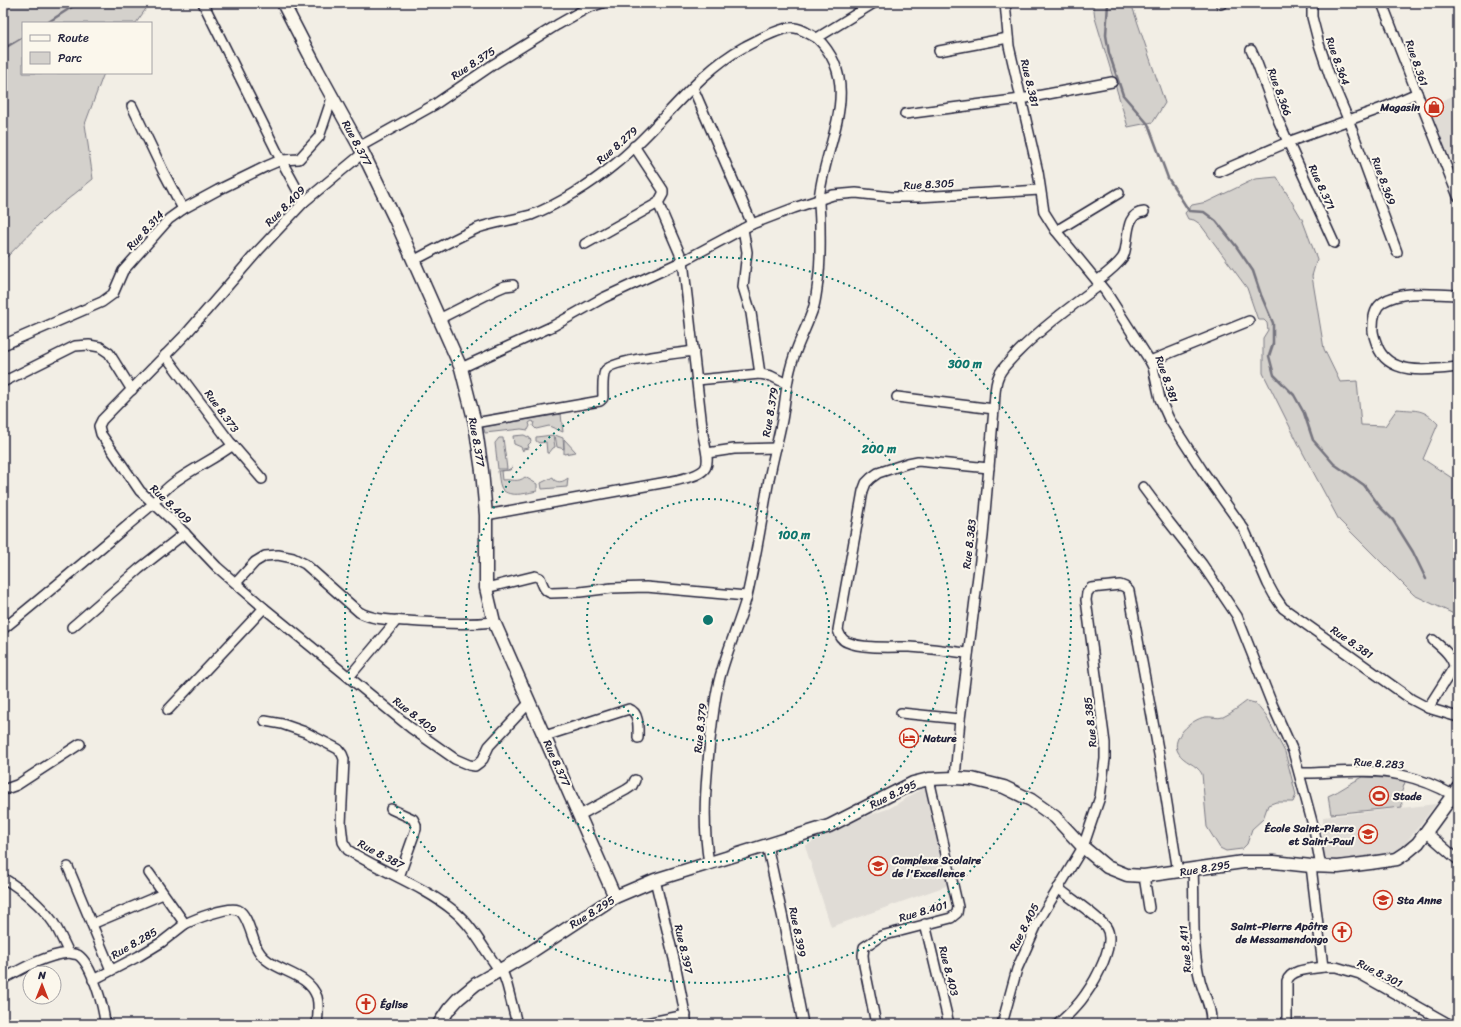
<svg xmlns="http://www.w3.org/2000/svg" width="1461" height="1027" viewBox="0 0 1461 1027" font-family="Sriracha,sans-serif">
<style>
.built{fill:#e0dcd6}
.green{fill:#d4d1cc;stroke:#7b7a84}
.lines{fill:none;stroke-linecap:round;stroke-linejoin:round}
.stream{stroke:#76747f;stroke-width:2.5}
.minor-casing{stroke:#22223b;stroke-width:12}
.tertiary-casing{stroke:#22223b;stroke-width:15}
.minor{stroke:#fbf7ec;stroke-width:9}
.tertiary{stroke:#fbf7ec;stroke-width:12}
.ring{fill:none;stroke:#0f766e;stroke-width:2;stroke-dasharray:2 4}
.labels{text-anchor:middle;stroke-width:4;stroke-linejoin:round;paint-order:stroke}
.street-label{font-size:11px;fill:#22223b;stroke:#fbf7ec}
.poi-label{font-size:11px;font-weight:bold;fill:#22223b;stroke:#fbf7ec;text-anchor:start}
.centre{fill:#0f766e;stroke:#fbf7ec;stroke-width:2}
.ring-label{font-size:12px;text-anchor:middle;font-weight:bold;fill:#0f766e;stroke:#fbf7ec;stroke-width:4;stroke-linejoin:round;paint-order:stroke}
</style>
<rect width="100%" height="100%" fill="#f2eee5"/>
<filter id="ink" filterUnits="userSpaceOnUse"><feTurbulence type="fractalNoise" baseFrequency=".025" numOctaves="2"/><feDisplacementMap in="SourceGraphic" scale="8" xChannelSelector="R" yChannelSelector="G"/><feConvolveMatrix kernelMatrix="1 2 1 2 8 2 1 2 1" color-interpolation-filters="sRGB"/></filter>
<g filter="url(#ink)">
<g class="built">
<path d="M 1458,94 L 1458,152 L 1443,158 L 1423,108 Z"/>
<path d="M 925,787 L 949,885 L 831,927 L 805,846 L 840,826 L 890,808 Z"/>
<path d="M 1436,804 L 1400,851 L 1350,860 L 1323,861 L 1323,817 Z"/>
</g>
<g class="green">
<path d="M 3,3 L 150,3 L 136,23 L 23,23 L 23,73 L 104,73 L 85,124 L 93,179 L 47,216 L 3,261 Z"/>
<path d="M 1093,3 L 1131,3 L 1165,103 L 1153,122 L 1128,127 L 1095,18 Z"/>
<path d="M 1277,177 L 1302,219 L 1317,259 L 1312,276 L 1324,349 L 1340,382 L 1357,381 L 1361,425 L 1385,426 L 1397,409 C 1418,411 1423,408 1438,424 L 1423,459 L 1458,482 L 1458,616 L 1414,595 L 1339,520 L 1303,453 L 1263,373 L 1263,338 L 1268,330 L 1267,323 L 1264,320 L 1258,320 L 1247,288 L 1200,224 L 1194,220 L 1188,219 L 1185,213 L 1192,205 L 1207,202 L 1255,179 Z"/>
<path d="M 561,414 L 563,432 L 549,426 L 536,429 L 533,426 L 534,422 L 532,421 L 529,423 L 530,426 L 528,430 L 521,429 L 485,433 L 484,429 L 482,429 L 482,427 Z"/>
<path d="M 524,435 L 530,438 L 531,442 L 528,445 L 529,448 L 523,449 L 523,451 L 521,447 L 514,444 L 513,436 Z"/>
<path d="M 553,435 L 555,447 L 553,448 L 549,453 L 547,453 L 546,442 L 539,443 L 536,441 L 536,437 Z"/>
<path d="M 555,435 L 563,438 L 564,449 L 564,439 L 576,452 L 564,454 L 564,449 L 557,447 Z"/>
<path d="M 499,438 L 503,438 L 507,469 L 498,469 L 495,443 Z"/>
<path d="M 513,467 L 510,470 L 501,471 L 502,480 C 512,479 518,483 525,477 L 537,484 L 537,491 C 528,493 506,499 501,487 C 499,483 499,476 498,471 L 508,470 Z"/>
<path d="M 553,477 L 554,480 C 559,483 563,482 568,478 L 567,487 L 542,489 L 541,483 Z"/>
<path d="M 1247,701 L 1255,703 L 1266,716 L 1285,752 L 1296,795 L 1293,802 L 1276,802 L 1268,805 L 1263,819 L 1252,829 L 1247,844 L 1242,849 L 1226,851 L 1220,848 L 1207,827 L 1202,774 C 1197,764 1183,762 1178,752 C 1170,738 1192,719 1205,717 C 1211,716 1218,719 1223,717 C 1232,713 1240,706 1247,701 Z"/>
<path d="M 1363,777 L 1406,779 L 1401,794 L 1402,807 L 1331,814 L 1328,796 C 1341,791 1351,782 1363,777 Z"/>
</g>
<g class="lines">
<g class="stream">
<path d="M 1108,3 L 1106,35 L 1109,53 L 1123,95 L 1148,124 L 1168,178 L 1189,211 L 1204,212 L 1216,221 L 1236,246 L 1253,271 L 1261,295 L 1273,323 L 1273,344 L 1269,356 L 1274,375 L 1294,395 L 1304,413 L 1313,440 L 1334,464 L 1364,485 L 1381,508 L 1393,520 L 1413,552 L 1426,579"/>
<path d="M 47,23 L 78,3"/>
<path d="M 3,49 L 23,37"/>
</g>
<g class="minor-casing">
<g id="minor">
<path d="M 203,3 L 281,160 L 304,202"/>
<path d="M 1005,3 L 1009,46 L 1038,172 L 1044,212 L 1056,231 L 1106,292 L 1150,361 L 1153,367 L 1160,399 L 1169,419 L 1202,470 L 1244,529 L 1268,584 L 1274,595 L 1283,608 L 1411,699 L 1428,708 L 1458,717"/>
<path d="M 1221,4 L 1223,3"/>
<path d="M 1312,9 L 1312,17 L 1319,44 L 1330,77 L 1348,119 L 1397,252"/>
<path d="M 1251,50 L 1257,63 L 1279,122 L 1334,243"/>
<path d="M 939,51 L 1008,38"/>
<path d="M 693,88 L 752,224"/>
<path d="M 1417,93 L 1458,196"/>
<path d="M 132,106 L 163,171 L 183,209"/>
<path d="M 905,114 L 1021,99 L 1112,82"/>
<path d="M 359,147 L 434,105 L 494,64 L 557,25 L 587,8 L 602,3"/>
<path d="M 363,153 L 304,202 L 258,251 L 186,334 L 102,420 L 99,426 L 101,434 L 140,491 L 176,524 L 217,567 L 264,608 L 411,728 L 455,759 L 469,765 L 475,766 L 479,763 L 483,759 L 489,746 L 530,702"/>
<path d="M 1219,172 L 1288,142 L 1385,107 L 1417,93 L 1382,3"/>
<path d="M 743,229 L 747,252 L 743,287 L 751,313 L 760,374"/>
<path d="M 1056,231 L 1119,193"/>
<path d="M 585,244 L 658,203 L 663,194 L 663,190 L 634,146"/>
<path d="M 413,261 C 434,250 456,238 478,228 C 494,222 514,220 531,215 C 558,205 592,183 614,165 C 659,130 694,74 744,47 C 756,41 782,26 795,28 C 803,29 810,35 817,38"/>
<path d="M 1097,281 C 1106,274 1117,266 1123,257 C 1130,243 1123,213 1144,212"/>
<path d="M 1458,295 C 1434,295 1404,289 1383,302 C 1375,307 1373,318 1373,327 C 1372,333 1375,339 1377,345 C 1388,377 1431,370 1458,367"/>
<path d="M 439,319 L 498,289 L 505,286 L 513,285"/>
<path d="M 3,345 L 102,302 L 113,294 L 123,271 L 169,219 L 183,209 L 218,190 L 267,166 L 281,160 L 299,159 L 319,137 L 332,98"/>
<path d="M 165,355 L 230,442 L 262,479"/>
<path d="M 1150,361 L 1249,321"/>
<path d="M 461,368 L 553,326 L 603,298 L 683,261 L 752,224 L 794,208 L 833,195 L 856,193 L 892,197 L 918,197 L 1040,190"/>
<path d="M 697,380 L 760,374 L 771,376 L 787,384"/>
<path d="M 3,382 L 75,346 L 89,345 L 100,347 L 109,353 L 132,390"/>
<path d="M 897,397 L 994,409 L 983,536 L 960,719 L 955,778"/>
<path d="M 994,409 C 995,398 994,385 999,375 C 1002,368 1009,362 1014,356 C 1040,329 1070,307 1100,285"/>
<path d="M 475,423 L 600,401 L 603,398 C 603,391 602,378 605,371 C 610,360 680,353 694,351"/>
<path d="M 707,453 L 734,449 L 776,448"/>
<path d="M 1143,487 L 1169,522 L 1202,564 L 1237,616 L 1272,704 L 1293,751 L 1314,829 L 1321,867"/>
<path d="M 486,515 L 678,480 C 712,472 710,468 703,435 L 683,261 L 658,203"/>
<path d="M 236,583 L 255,562 L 265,556 L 278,555 L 293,558 L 305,564 L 359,612 C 373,620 391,620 407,621 C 436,623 465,625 494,622"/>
<path d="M 486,588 L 535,576 L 540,578 C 543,585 544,591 551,593 L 580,592 L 612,588 L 646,587 L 746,596"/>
<path d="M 72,627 L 139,569 L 185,533"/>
<path d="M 3,629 C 54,588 103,546 153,504 C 172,476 207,465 233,445"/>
<path d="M 968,653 C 948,651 928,648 909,647 C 892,647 863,649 847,642 C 841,640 840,635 838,630 L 863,491 L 866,483 L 871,478 L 878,473 L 908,463 L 918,461 L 989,468"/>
<path d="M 349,677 L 397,620"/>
<path d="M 1428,708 L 1454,667 C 1453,656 1441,647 1433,640"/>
<path d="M 168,710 L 264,608"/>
<path d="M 901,713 L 960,719"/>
<path d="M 265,721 L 282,724 L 305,732 L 338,749 L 342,754 L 344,759 L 341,824 L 343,842 L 348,850 C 382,872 422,885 454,911 C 475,928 487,956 504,976 L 507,985 L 517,1024"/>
<path d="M 545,736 L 629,709 C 640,713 638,729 638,738"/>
<path d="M 1300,773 C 1333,773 1369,768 1401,775 C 1419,779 1437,786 1453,795"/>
<path d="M 3,790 L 17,785 L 80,744"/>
<path d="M 391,809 L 413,819 L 416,825 L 416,829 L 399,877"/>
<path d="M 580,815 L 626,790 L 632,786 L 635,780"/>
<path d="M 1426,832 L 1458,860"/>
<path d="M 767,845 L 783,919 L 803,1024"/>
<path d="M 709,863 C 702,822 706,782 710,740 C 713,720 714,700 719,681 C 726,652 739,625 747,596 C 756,557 762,518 769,479 C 773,459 778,440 782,420 C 785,404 786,386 790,370 C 795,347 807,328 814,306 C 816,298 817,289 818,281 C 821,262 820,244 820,225 C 820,217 819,208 819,200 C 823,145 866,86 817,38 L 874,3"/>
<path d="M 1311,866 L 1323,967 L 1336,967 L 1360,974 L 1449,1024"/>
<path d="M 68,867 L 111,970"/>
<path d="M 1193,870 C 1195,907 1191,944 1200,980 C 1203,993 1214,1012 1210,1024"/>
<path d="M 149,873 L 185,924 C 195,919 228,906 238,910 C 248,914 252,940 258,950 C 271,973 307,970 317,997 C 319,1005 318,1016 317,1024"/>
<path d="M 1144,876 L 1149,908"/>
<path d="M 3,878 C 21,889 40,904 53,922 C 59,931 64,943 69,953 C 72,954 76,954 78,955 C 92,964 104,1008 105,1024"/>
<path d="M 655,880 L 675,963 L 687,1024"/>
<path d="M 92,924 L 163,894"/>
<path d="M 925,924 L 949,1024"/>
<path d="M 3,979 C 23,968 46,955 69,953"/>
<path d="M 93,980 L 139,956 L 162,942 L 185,924"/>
<path d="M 641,1024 L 686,1015"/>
<path d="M 876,1024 L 864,965 L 863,955 L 864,947 L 881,936 L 951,918 L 957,913 L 958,907 L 929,779"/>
<path d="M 1002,1024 L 1017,969 L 1038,922 L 1083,847 L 1100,797 L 1105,759 L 1105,743 L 1086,600 L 1087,593 L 1091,588 L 1120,585 L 1125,587 L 1129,591 L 1160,760 L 1178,872"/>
<path d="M 1058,1024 C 1068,1015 1078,1006 1085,995 C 1095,981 1117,943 1106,927 C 1098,916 1070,898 1058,888"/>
<path d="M 1287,1024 L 1287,981 C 1291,969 1311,969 1323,967"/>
</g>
</g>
<g class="tertiary-casing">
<g id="tertiary">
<path d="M 283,3 L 318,71 L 363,153 L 395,219 L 461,368 L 475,423 L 482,471 L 486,515 L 486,588 L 494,622 L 615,897"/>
<path d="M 439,1024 L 449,1009 L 458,999 L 476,984 L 528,954 L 615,897 L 655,880 L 829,826 L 913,783 L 929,779 L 955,778 L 972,779 L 1004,787 L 1031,800 L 1055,817 L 1083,847 L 1107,867 L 1127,875 L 1144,876 L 1243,862 L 1274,862 L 1311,866 L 1338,867 L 1370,863 L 1397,859 L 1406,853 L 1418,843 L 1458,788"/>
</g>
</g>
<use href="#minor" class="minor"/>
<use href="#tertiary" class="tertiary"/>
</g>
</g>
<g class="ring">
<circle cx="708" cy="620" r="121"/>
<circle cx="708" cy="620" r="242"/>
<circle cx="708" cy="620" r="363"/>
</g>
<defs>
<g id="shop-ring" transform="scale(1)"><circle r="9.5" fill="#fbf7ec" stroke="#c8321e" stroke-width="1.5"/><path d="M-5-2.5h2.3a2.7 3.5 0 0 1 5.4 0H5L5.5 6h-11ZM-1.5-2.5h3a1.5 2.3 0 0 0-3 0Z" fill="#c8321e"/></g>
<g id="hotel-ring" transform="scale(1)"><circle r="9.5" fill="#fbf7ec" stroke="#c8321e" stroke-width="1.5"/><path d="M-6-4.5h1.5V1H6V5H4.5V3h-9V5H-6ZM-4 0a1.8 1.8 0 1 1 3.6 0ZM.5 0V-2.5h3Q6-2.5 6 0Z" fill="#c8321e"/></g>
<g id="stadium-ring" transform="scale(1)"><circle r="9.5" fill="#fbf7ec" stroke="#c8321e" stroke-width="1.5"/><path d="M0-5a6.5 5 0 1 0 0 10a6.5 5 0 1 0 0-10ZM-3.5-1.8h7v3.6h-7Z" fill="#c8321e"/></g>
<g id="school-ring" transform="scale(1)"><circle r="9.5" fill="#fbf7ec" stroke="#c8321e" stroke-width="1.5"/><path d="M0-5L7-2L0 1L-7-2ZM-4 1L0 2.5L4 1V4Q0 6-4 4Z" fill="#c8321e"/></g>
<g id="church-ring" transform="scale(1)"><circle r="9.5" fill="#fbf7ec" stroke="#c8321e" stroke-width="1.5"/><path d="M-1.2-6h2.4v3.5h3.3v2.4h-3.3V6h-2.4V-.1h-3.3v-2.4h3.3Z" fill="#c8321e"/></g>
</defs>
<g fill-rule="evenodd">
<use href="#shop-ring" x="1434" y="107"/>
<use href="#hotel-ring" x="909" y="738"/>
<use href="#stadium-ring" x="1379" y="796"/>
<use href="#school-ring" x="1368" y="834"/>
<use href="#school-ring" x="878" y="866"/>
<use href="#school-ring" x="1383" y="900"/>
<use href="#church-ring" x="1342" y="932"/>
<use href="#church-ring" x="366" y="1004"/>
</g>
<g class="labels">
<g class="street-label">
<text transform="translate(1338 61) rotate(70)" y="4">Rue 8.364</text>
<text transform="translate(473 63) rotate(-33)" y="4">Rue 8.375</text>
<text transform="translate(1417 63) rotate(71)" y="4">Rue 8.361</text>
<text transform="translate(1030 83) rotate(77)" y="4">Rue 8.381</text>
<text transform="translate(1280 92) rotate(70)" y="4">Rue 8.366</text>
<text transform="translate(357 143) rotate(62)" y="4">Rue 8.377</text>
<text transform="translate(617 145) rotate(-41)" y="4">Rue 8.279</text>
<text transform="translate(1384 181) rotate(70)" y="4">Rue 8.369</text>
<text transform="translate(929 184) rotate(-3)" y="4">Rue 8.305</text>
<text transform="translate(1322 187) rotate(66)" y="4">Rue 8.371</text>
<text transform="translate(285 206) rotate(-45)" y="4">Rue 8.409</text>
<text transform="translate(145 230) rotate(-47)" y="4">Rue 8.314</text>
<text transform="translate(1167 379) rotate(71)" y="4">Rue 8.381</text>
<text transform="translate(222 411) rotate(54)" y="4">Rue 8.373</text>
<text transform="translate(770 412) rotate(-80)" y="4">Rue 8.379</text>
<text transform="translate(477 442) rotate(80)" y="4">Rue 8.377</text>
<text transform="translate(171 504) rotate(43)" y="4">Rue 8.409</text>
<text transform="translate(969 544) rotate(-83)" y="4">Rue 8.383</text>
<text transform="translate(1352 642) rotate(35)" y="4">Rue 8.381</text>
<text transform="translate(415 715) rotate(38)" y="4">Rue 8.409</text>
<text transform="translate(1090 722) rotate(-96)" y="4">Rue 8.385</text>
<text transform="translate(700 728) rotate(-84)" y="4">Rue 8.379</text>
<text transform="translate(557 763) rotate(66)" y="4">Rue 8.377</text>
<text transform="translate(1379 763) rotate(4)" y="4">Rue 8.283</text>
<text transform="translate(893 794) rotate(-26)" y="4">Rue 8.295</text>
<text transform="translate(381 854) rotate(28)" y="4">Rue 8.387</text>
<text transform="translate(1205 868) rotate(-9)" y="4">Rue 8.295</text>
<text transform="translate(923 911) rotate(-16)" y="4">Rue 8.401</text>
<text transform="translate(592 912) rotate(-32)" y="4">Rue 8.295</text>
<text transform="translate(1024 927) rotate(-63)" y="4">Rue 8.405</text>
<text transform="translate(798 932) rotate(79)" y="4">Rue 8.399</text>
<text transform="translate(134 943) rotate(-30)" y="4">Rue 8.285</text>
<text transform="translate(684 949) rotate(77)" y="4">Rue 8.397</text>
<text transform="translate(1185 949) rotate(-95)" y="4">Rue 8.411</text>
<text transform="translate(949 971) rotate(76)" y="4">Rue 8.403</text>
<text transform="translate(1380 973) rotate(27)" y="4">Rue 8.301</text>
</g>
<g class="poi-label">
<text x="1420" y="111" text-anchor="end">Magasin</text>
<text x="923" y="742">Nature</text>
<text x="1393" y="800">Stade</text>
<text x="1354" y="832" text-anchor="end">École Saint-Pierre<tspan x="1354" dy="13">et Saint-Paul</tspan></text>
<text x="892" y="864">Complexe Scolaire<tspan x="892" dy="13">de l'Excellence</tspan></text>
<text x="1397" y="904">Sta Anne</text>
<text x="1328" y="930" text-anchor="end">Saint-Pierre Apôtre<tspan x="1328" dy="13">de Messamendongo</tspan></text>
<text x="380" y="1008">Église</text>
</g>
</g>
<circle cx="708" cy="620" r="6" class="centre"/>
<g class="ring-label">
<text x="965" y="368">300 m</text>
<text x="879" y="453">200 m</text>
<text x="794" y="539">100 m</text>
</g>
<rect width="1461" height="1027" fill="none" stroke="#fbf7ec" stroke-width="16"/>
<rect x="8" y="8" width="1445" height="1011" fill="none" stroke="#22223b" stroke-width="1.5" filter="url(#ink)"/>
<rect x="22" y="22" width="130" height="52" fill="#fbf7ec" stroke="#a4a2a5"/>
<rect x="30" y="35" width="20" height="6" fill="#fbf7ec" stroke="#a4a2a5"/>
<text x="58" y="42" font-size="12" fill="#22223b">Route</text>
<rect x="30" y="52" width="20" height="12" fill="#d4d1cc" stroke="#a4a2a5"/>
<text x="58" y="62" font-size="12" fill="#22223b">Parc</text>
<g transform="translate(42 985)"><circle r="19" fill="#fbf7ec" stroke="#a4a2a5"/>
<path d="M0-3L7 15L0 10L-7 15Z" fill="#c8321e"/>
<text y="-6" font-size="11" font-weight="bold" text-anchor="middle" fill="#22223b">N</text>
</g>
</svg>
